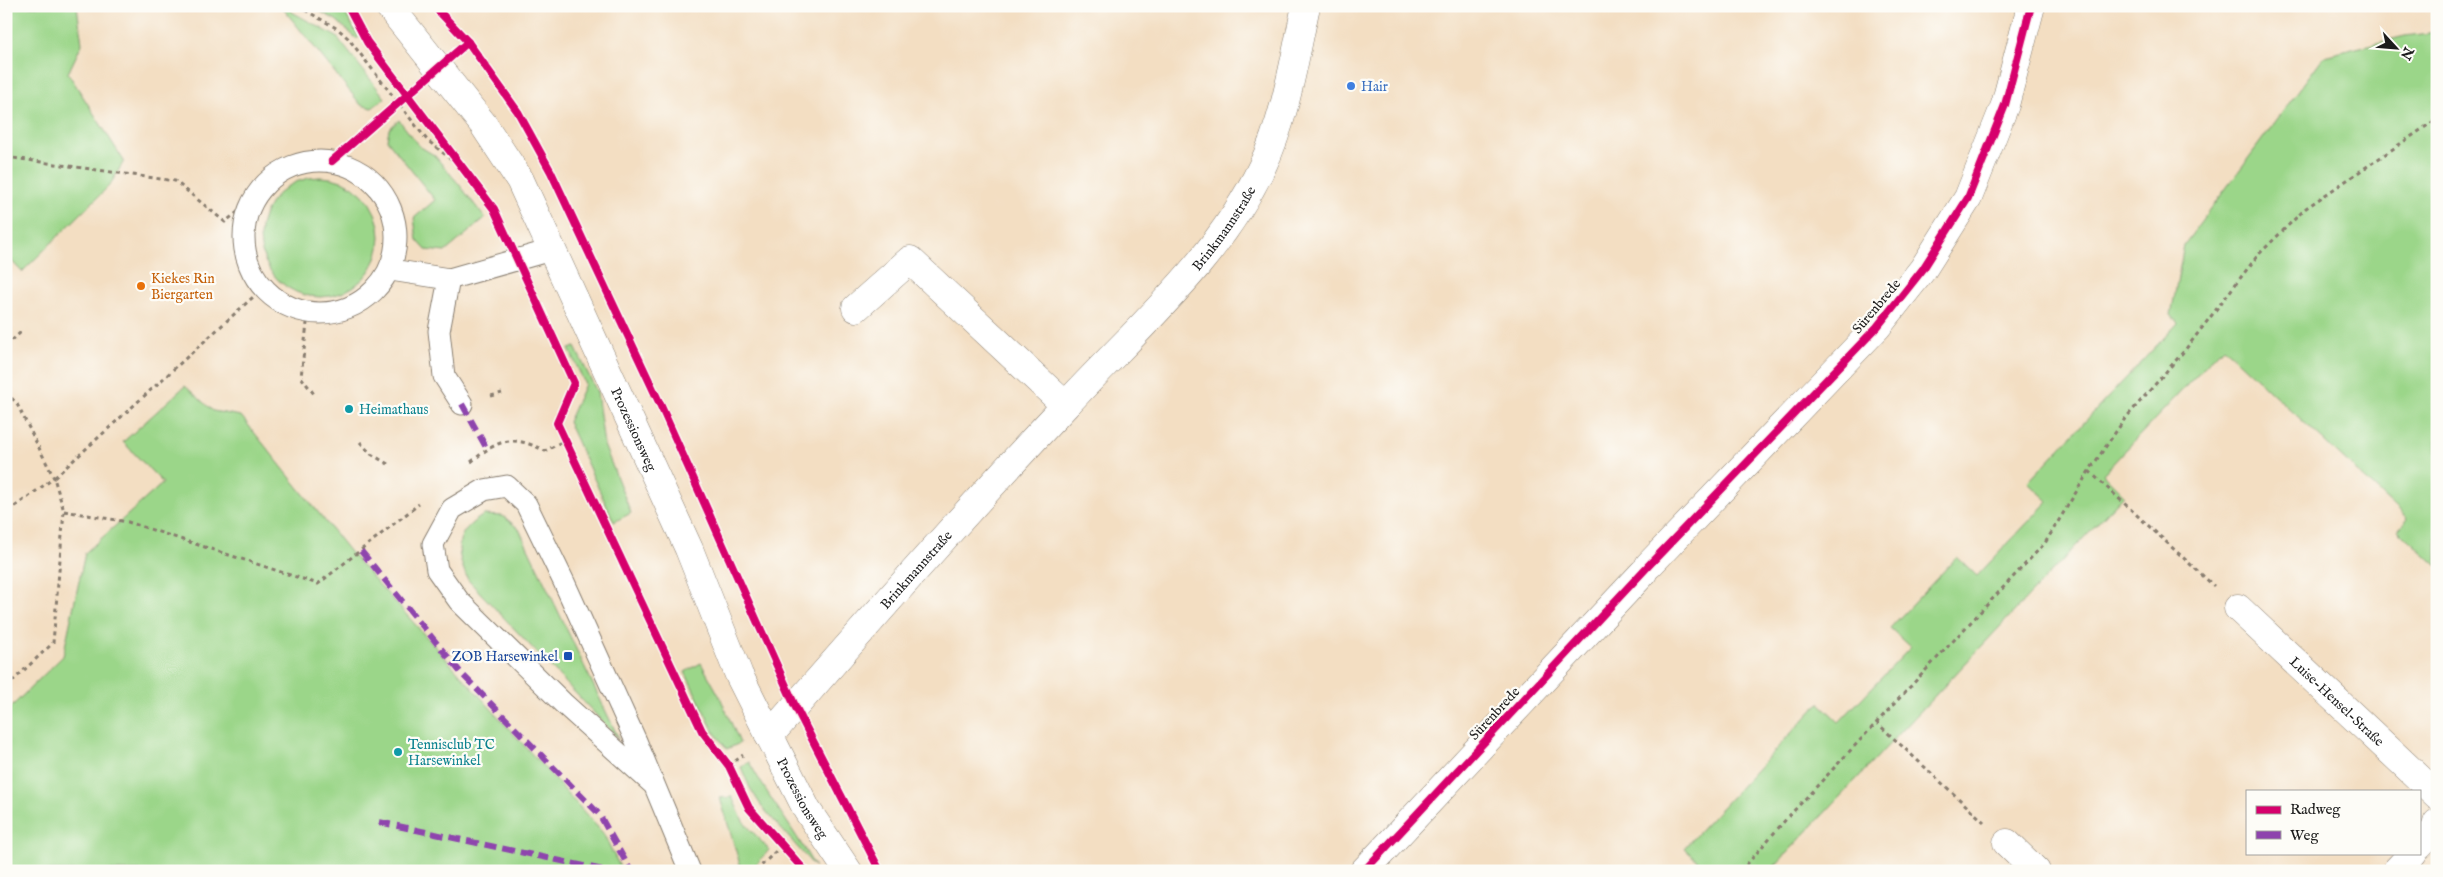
<svg xmlns="http://www.w3.org/2000/svg" width="2443" height="877" viewBox="0 0 2443 877" font-family="'IM FELL English',serif">
<style>
.green{fill:#9bd689;stroke:#5c7952}
.lines{fill:none;stroke-linecap:round;stroke-linejoin:round}
.service-casing{stroke:#887d6f;stroke-width:23}
.minor-casing{stroke:#887d6f;stroke-width:29}
.tertiary-casing{stroke:#887d6f;stroke-width:29}
.path{stroke:#887d6f;stroke-width:3;stroke-dasharray:4 4;stroke-linecap:butt}
.service{stroke:#fff;stroke-width:21}
.minor{stroke:#fff;stroke-width:28}
.tertiary{stroke:#fff;stroke-width:28}
.quiet{stroke:#8e44ad;stroke-width:6;stroke-dasharray:12 6;stroke-linecap:butt}
.cycleway-casing{stroke:#fdfcf7;stroke-width:11}
.cycleway{stroke:#d6006c;stroke-width:8}
.shop-dot{fill:#3f7fe0;stroke:#fdfcf7;stroke-width:2}
.food-dot{fill:#e8710a;stroke:#fdfcf7;stroke-width:2}
.culture-dot{fill:#0f9aa8;stroke:#fdfcf7;stroke-width:2}
.transit-dot{fill:#1a4fb4;stroke:#fdfcf7;stroke-width:2}
.labels{text-anchor:middle;stroke-width:4.5;stroke-linejoin:round;paint-order:stroke}
.shop-label{font-size:14px;fill:#366cbe;stroke:#fdfcf7;text-anchor:start}
.street-label{font-size:14px;fill:#1c1c1c;stroke:#fdfcf7}
.food-label{font-size:14px;fill:#c56008;stroke:#fdfcf7;text-anchor:start}
.culture-label{font-size:14px;fill:#0d838f;stroke:#fdfcf7;text-anchor:start}
.transit-label{font-size:14px;fill:#164399;stroke:#fdfcf7;text-anchor:end}
</style>
<rect width="100%" height="100%" fill="#fdfcf7"/>
<filter id="ink" filterUnits="userSpaceOnUse"><feTurbulence type="fractalNoise" baseFrequency=".02" numOctaves="2"/><feDisplacementMap in="SourceGraphic" scale="10" xChannelSelector="R" yChannelSelector="G"/><feConvolveMatrix kernelMatrix="1 2 1 2 8 2 1 2 1" color-interpolation-filters="sRGB"/></filter>
<filter id="wash" filterUnits="userSpaceOnUse"><feTurbulence type="fractalNoise" baseFrequency=".0096" numOctaves="4" result="noise"/><feDisplacementMap in="SourceGraphic" scale="20" xChannelSelector="R" yChannelSelector="G"/><feGaussianBlur stdDeviation="1.12" result="paint"/><feColorMatrix in="noise" values="0 0 0 0 0 0 0 0 0 0 0 0 0 0 0 0 0 1.4 0 .05"/><feComposite in="paint" operator="in"/></filter>
<g filter="url(#wash)">
<rect width="100%" height="100%" fill="#f3dec2"/>
<g class="green">
<path d="M 6,6 L 77,6 L 82,44 L 68,73 L 124,161 L 110,185 L 22,272 L 6,255 Z"/>
<path d="M 281,6 L 287,6 L 292,12 L 337,37 L 385,98 L 372,108 L 361,105 Z"/>
<path d="M 310,6 L 341,6 L 359,37 L 357,39 L 336,20 Z"/>
<path d="M 2437,32 L 2437,566 L 2398,530 L 2408,519 L 2223,347 L 2103,474 L 2124,495 L 1770,871 L 1700,871 L 1704,867 L 1684,848 L 1819,703 L 1839,722 L 1911,647 L 1890,628 L 1957,557 L 1977,576 L 2048,501 L 2028,482 L 2178,323 L 2171,315 L 2184,245 L 2324,56 L 2405,36 Z"/>
<path d="M 399,120 L 419,146 L 434,155 L 458,183 L 485,218 L 445,252 L 426,250 L 417,240 L 414,218 L 435,200 L 387,140 L 389,129 Z"/>
<circle cx="320" cy="237" r="60"/>
<path d="M 575,347 L 597,392 L 604,445 L 631,513 L 614,522 L 568,422 L 585,384 L 569,349 Z"/>
<path d="M 185,386 L 213,411 L 241,416 L 350,552 L 603,833 L 622,871 L 6,871 L 6,712 L 63,656 L 85,553 L 163,483 L 123,442 Z"/>
<path d="M 484,515 L 503,516 L 519,529 L 619,739 L 468,580 C 455,550 453,533 484,515 Z"/>
<path d="M 701,663 L 720,697 L 740,743 L 727,749 L 714,732 L 685,672 Z"/>
<path d="M 749,762 C 769,798 795,831 815,867 L 762,807 L 750,788 L 741,767 Z"/>
<path d="M 732,797 L 743,821 L 769,850 L 750,871 L 742,871 L 720,798 Z"/>
</g>
</g>
<g filter="url(#ink)">
<g class="lines">
<g class="service-casing">
<g id="service">
<circle cx="320" cy="237" r="76"/>
<path d="M 391,270 L 449,279 L 551,250"/>
<path d="M 449,279 L 439,331 L 444,376 L 462,404"/>
<path d="M 654,785 L 563,703 L 459,601 L 437,570 L 433,544 L 452,509 L 484,490 L 507,486 L 526,504 L 564,582 L 636,741 L 690,871"/>
</g>
</g>
<g class="minor-casing">
<g id="minor">
<path d="M 856,308 L 910,260 L 1065,405"/>
<path d="M 1649,565 L 1877,327 L 1923,269 L 1968,198 L 2005,105 L 2031,6"/>
<path id="s1" d="M 2238,608 L 2437,795"/>
<path id="s2" d="M 769,736 C 867,625 964,513 1066,405 C 1136,329 1217,261 1262,167 C 1286,117 1294,60 1306,6"/>
<path d="M 2007,843 L 2036,871"/>
<path d="M 2419,846 L 2435,830 L 2437,823"/>
<path d="M 1364,871 L 1643,573"/>
<path d="M 2396,871 L 2413,853"/>
</g>
</g>
<g class="tertiary-casing">
<g id="tertiary">
<path id="s3" d="M 389,6 L 483,124 L 520,180 L 689,549 L 739,675 L 807,810 L 848,871"/>
</g>
</g>
<g class="path">
<path d="M 298,6 L 338,29 L 348,38 L 427,140 L 461,167"/>
<path d="M 6,157 L 175,181 L 225,222 L 251,201"/>
<path d="M 308,314 L 301,377 L 314,394"/>
<path d="M 6,346 L 23,330"/>
<path d="M 6,392 L 17,404 L 54,478 L 6,513"/>
<path d="M 491,396 L 502,393"/>
<path d="M 360,442 L 371,454 L 388,464"/>
<path d="M 471,462 C 499,439 512,434 545,451 L 565,440"/>
<path d="M 2089,471 L 2214,586"/>
<path d="M 64,511 L 128,522 L 318,584 L 419,504"/>
<path d="M 6,687 L 53,643 L 64,511 L 54,478 L 263,288"/>
<path d="M 1876,722 L 1984,822"/>
<path d="M 729,766 L 743,755"/>
<path d="M 756,871 L 782,845"/>
<path d="M 1741,871 L 1788,817 L 2045,543 L 2089,471 L 2124,420 L 2185,350 L 2258,255 L 2306,208 L 2437,119"/>
</g>
<use href="#service" class="service"/>
<use href="#minor" class="minor"/>
<use href="#tertiary" class="tertiary"/>
<g class="quiet">
<path d="M 462,404 L 487,449"/>
<path d="M 361,551 L 462,674 L 599,814 L 631,871"/>
<path d="M 379,822 L 608,871"/>
</g>
<g class="cycleway-casing">
<g id="cycleway">
<path d="M 348,6 L 367,42 L 494,209 L 574,383 L 557,423 L 702,731 L 729,766 L 749,808 L 805,871"/>
<path d="M 434,6 L 468,42 L 518,112 L 551,172 L 660,404 L 795,706 L 880,871"/>
<path d="M 332,161 L 468,42"/>
<path d="M 1364,871 L 1649,565 L 1877,327 L 1923,269 L 1968,198 L 2005,105 L 2031,6"/>
</g>
</g>
<use href="#cycleway" class="cycleway"/>
</g>
</g>
<circle class="shop-dot" cx="1351" cy="86" r="5"/>
<circle class="food-dot" cx="141" cy="286" r="5"/>
<g class="culture-dot">
<circle cx="349" cy="409" r="5"/>
<circle cx="398" cy="752" r="5"/>
</g>
<rect class="transit-dot" x="563" y="651" width="10" height="10" rx="2.5"/>
<g class="labels">
<g class="shop-label">
<text x="1361" y="91">Hair</text>
</g>
<g class="street-label">
<text dy="5" stroke="none"><textPath href="#s2" startOffset="682">Brinkmannstraße</textPath></text>
<text transform="translate(1876 306) rotate(-50)" y="5">Sürenbrede</text>
<text dy="5" stroke="none"><textPath href="#s3" startOffset="492">Prozessionsweg</textPath></text>
<text dy="5" stroke="none"><textPath href="#s2" startOffset="222">Brinkmannstraße</textPath></text>
<text dy="5" stroke="none"><textPath href="#s1" startOffset="136">Luise-Hensel-Straße</textPath></text>
<text transform="translate(1494 713) rotate(-47)" y="5">Sürenbrede</text>
<text dy="5" stroke="none"><textPath href="#s3" startOffset="898">Prozessionsweg</textPath></text>
</g>
<g class="food-label">
<text x="151" y="283">Kiekes Rin<tspan x="151" dy="16">Biergarten</tspan></text>
</g>
<g class="culture-label">
<text x="359" y="414">Heimathaus</text>
<text x="408" y="749">Tennisclub TC<tspan x="408" dy="16">Harsewinkel</tspan></text>
</g>
<g class="transit-label">
<text x="558" y="661">ZOB Harsewinkel</text>
</g>
</g>
<rect width="2443" height="877" fill="none" stroke="#fdfcf7" stroke-width="25"/>
<rect x="2246" y="790" width="175" height="65" fill="#fdfcf7" stroke="#a3a29f"/>
<rect x="2256" y="806" width="25" height="8" fill="#d6006c" stroke="#a3a29f"/>
<text x="2290" y="814" font-size="15" fill="#1c1c1c">Radweg</text>
<rect x="2256" y="831" width="25" height="8" fill="#8e44ad" stroke="#a3a29f"/>
<text x="2290" y="840" font-size="15" fill="#1c1c1c">Weg</text>
<g transform="translate(2396 48) rotate(116)" stroke="#fdfcf7" stroke-width="4" paint-order="stroke">
<path d="M0-4L9 19L0 12L-9 19Z" fill="#1c1c1c"/>
<text y="-8" font-size="14" font-weight="bold" text-anchor="middle" fill="#1c1c1c">N</text>
</g>
</svg>
